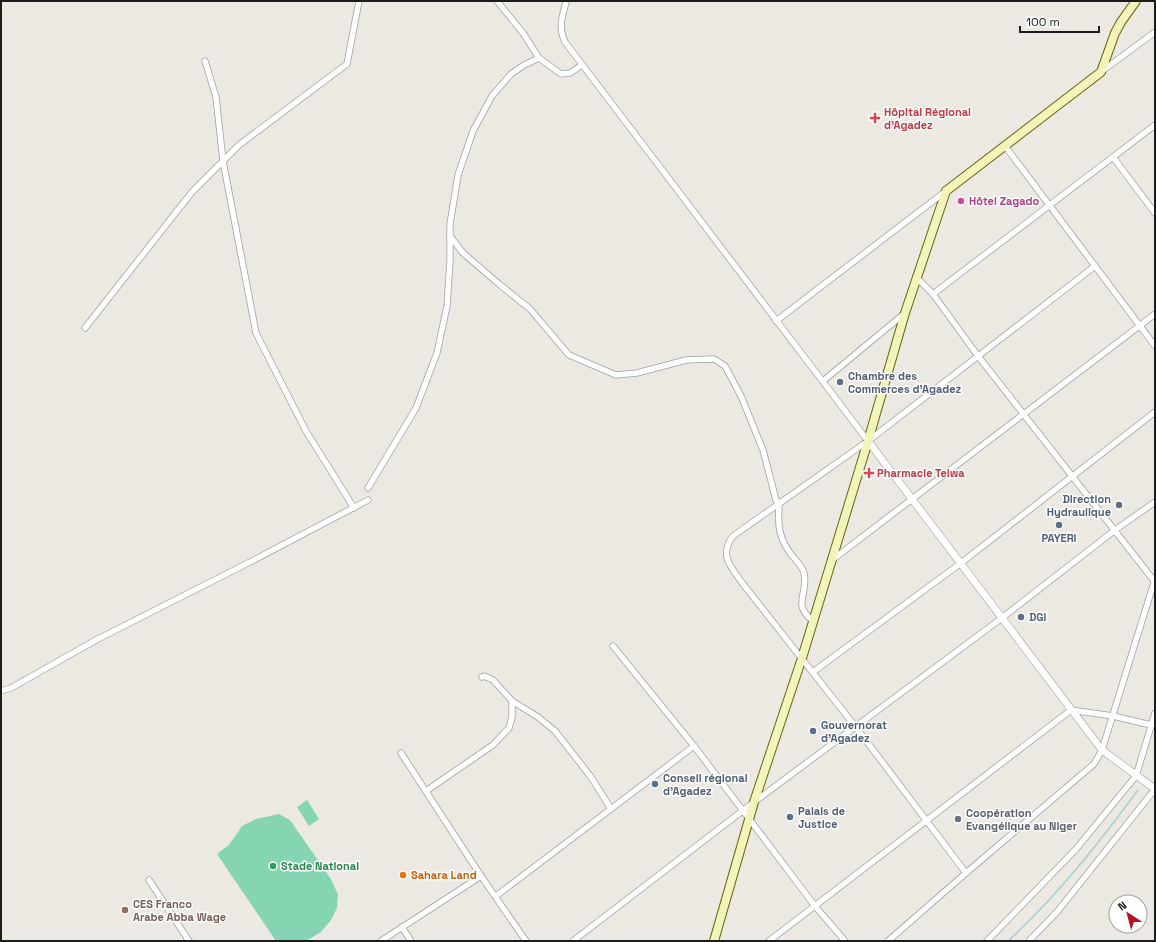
<svg xmlns="http://www.w3.org/2000/svg" width="1156" height="942" viewBox="0 0 1156 942" font-family="'Space Grotesk',sans-serif">
<style>
.pitch{fill:#86d5b2}
.lines{fill:none;stroke-linecap:round;stroke-linejoin:round}
.stream{stroke:#a6ced7;stroke-width:1.5}
.minor-casing{stroke:#a0a0a0;stroke-width:7}
.tertiary-casing{stroke:#a0a0a0;stroke-width:8}
.secondary-casing{stroke:#63680e;stroke-width:10}
.minor{stroke:#fff;stroke-width:5.5}
.tertiary{stroke:#fff;stroke-width:7}
.secondary{stroke:#f3f3ba;stroke-width:8}
.health-dot{fill:#e0444e;stroke:#fff;stroke-width:1.5}
.hotel-dot{fill:#d1479c;stroke:#fff;stroke-width:1.5}
.service-dot{fill:#5c6f8a;stroke:#fff;stroke-width:1.5}
.worship-dot{fill:#6b7280;stroke:#fff;stroke-width:1.5}
.leisure-dot{fill:#2e9e5b;stroke:#fff;stroke-width:1.5}
.food-dot{fill:#e8710a;stroke:#fff;stroke-width:1.5}
.education-dot{fill:#8d6e63;stroke:#fff;stroke-width:1.5}
.labels{text-anchor:middle;stroke-width:3;stroke-linejoin:round;paint-order:stroke}
.health-label{font-size:11px;font-weight:bold;fill:#be3a42;stroke:#fff;text-anchor:start}
.hotel-label{font-size:11px;font-weight:bold;fill:#b23c85;stroke:#fff;text-anchor:start}
.service-label{font-size:11px;font-weight:bold;fill:#4e5e75;stroke:#fff;text-anchor:start}
.worship-label{font-size:11px;font-weight:bold;fill:#5b616d;stroke:#fff;text-anchor:start}
.leisure-label{font-size:11px;font-weight:bold;fill:#27864d;stroke:#fff;text-anchor:start}
.food-label{font-size:11px;font-weight:bold;fill:#c56008;stroke:#fff;text-anchor:start}
.education-label{font-size:11px;font-weight:bold;fill:#785e54;stroke:#fff;text-anchor:start}
</style>
<rect width="100%" height="100%" fill="#ece8e2"/>
<g class="pitch">
<path d="M 307,800 L 319,819 L 309,826 L 297,807 Z"/>
<path d="M 279,814 L 290,820 L 331,879 L 338,895 L 337,908 L 331,920 L 321,932 L 306,941 L 276,941 L 217,854 L 229,845 L 242,826 L 256,819 Z"/>
</g>
<g class="lines">
<path class="stream" d="M 1008,941 C 1057,896 1099,843 1138,790"/>
<g class="minor-casing">
<g id="minor">
<path d="M 497,1 L 523,33 L 539,58"/>
<path d="M 566,2 C 562,18 558,27 565,42 L 868,441"/>
<path d="M 205,61 L 216,97 L 223,161 L 256,333 L 306,431 L 354,508"/>
<path d="M 1102,71 L 1155,32"/>
<path d="M 1005,146 L 1155,346"/>
<path d="M 1113,157 L 1155,213"/>
<path d="M 450,236 L 463,253 L 499,284 L 530,309 L 569,355 L 616,375 L 637,373 L 686,360 L 714,359 L 725,366 L 741,396 L 763,450 L 776,500 L 779,504 C 778,524 778,536 790,553 C 795,560 802,565 804,573 C 809,594 791,604 813,621"/>
<path d="M 917,278 L 933,294 L 978,356 L 1155,582"/>
<path d="M 933,294 L 1155,125"/>
<path d="M 776,321 L 946,191"/>
<path d="M 85,328 L 192,192 L 239,145 L 347,64 L 359,1"/>
<path d="M 823,381 L 905,313"/>
<path d="M 368,488 L 416,408 L 437,353 L 447,306 L 450,261 L 450,224 L 458,175 L 473,131 L 492,96 L 511,74 L 524,65 L 539,58 L 561,74 L 570,73 L 582,65"/>
<path d="M 832,560 L 1155,314"/>
<path d="M 613,646 L 694,746 L 815,906 L 845,941"/>
<path d="M 813,672 L 961,563 L 1155,412"/>
<path d="M 482,677 L 484,676 L 493,680 L 512,701 L 538,717 L 555,731 L 591,777 L 611,809"/>
<path d="M 1,691 L 11,688 L 96,640 L 252,561 L 368,500"/>
<path d="M 401,753 L 481,876 L 526,941"/>
<path d="M 426,791 L 493,745 L 509,728 L 512,717 L 512,701"/>
<path d="M 966,873 L 855,726 L 743,584 C 732,568 718,556 733,536 L 868,441 L 1095,266"/>
<path d="M 149,880 L 189,941"/>
<path d="M 496,896 L 694,746"/>
<path d="M 402,927 L 411,941"/>
<path d="M 381,941 L 481,876"/>
<path d="M 573,941 L 754,802 L 1002,618 L 1115,530 L 1155,502"/>
<path d="M 769,941 L 1071,710 L 1113,716 L 1151,725 L 1155,722"/>
<path d="M 888,941 L 966,873 L 1094,764 L 1102,750 L 1155,579"/>
<path d="M 987,941 L 1076,849 L 1136,776 L 1155,713"/>
<path d="M 1029,941 L 1057,912 L 1155,789"/>
</g>
</g>
<g class="tertiary-casing">
<path id="tertiary" d="M 868,441 L 1102,750 L 1155,789"/>
</g>
<g class="secondary-casing">
<path id="secondary" d="M 714,941 L 754,802 L 802,658 L 868,441 L 905,313 L 946,191 L 1101,72 L 1115,33 L 1121,22 L 1136,1"/>
</g>
<use href="#minor" class="minor"/>
<use href="#tertiary" class="tertiary"/>
<use href="#secondary" class="secondary"/>
</g>
<g class="health-dot">
<path d="M873 112h4v4h4v4h-4v4h-4v-4h-4v-4h4z"/>
<path d="M867 467h4v4h4v4h-4v4h-4v-4h-4v-4h4z"/>
</g>
<circle class="hotel-dot" cx="961" cy="201" r="4"/>
<g class="service-dot">
<circle cx="840" cy="382" r="4"/>
<circle cx="1119" cy="505" r="4"/>
<circle cx="1059" cy="525" r="4"/>
<circle cx="1021" cy="617" r="4"/>
<circle cx="813" cy="731" r="4"/>
<circle cx="655" cy="784" r="4"/>
<circle cx="790" cy="817" r="4"/>
</g>
<circle class="worship-dot" cx="958" cy="819" r="4"/>
<circle class="leisure-dot" cx="273" cy="866" r="4"/>
<circle class="food-dot" cx="403" cy="875" r="4"/>
<circle class="education-dot" cx="125" cy="910" r="4"/>
<g class="labels">
<g class="health-label">
<text x="884" y="116">Hôpital Régional<tspan x="884" dy="13">d'Agadez</tspan></text>
<text x="877" y="477">Pharmacie Telwa</text>
</g>
<g class="hotel-label">
<text x="969" y="205">Hôtel Zagado</text>
</g>
<g class="service-label">
<text x="848" y="380">Chambre des<tspan x="848" dy="13">Commerces d’Agadez</tspan></text>
<text x="1111" y="503" text-anchor="end">Direction<tspan x="1111" dy="13">Hydraulique</tspan></text>
<text x="1059" y="542" text-anchor="middle">PAYERI</text>
<text x="1029" y="621">DGI</text>
<text x="821" y="729">Gouvernorat<tspan x="821" dy="13">d'Agadez</tspan></text>
<text x="663" y="782">Conseil régional<tspan x="663" dy="13">d'Agadez</tspan></text>
<text x="798" y="815">Palais de<tspan x="798" dy="13">Justice</tspan></text>
</g>
<g class="worship-label">
<text x="966" y="817">Coopération<tspan x="966" dy="13">Evangélique au Niger</tspan></text>
</g>
<g class="leisure-label">
<text x="281" y="870">Stade National</text>
</g>
<g class="food-label">
<text x="411" y="879">Sahara Land</text>
</g>
<g class="education-label">
<text x="133" y="908">CES Franco<tspan x="133" dy="13">Arabe Abba Wage</tspan></text>
</g>
</g>
<rect width="1156" height="942" fill="none" stroke="#1c1c1c" stroke-width="4"/>
<g transform="translate(1128 914) rotate(324)"><circle r="19" fill="#ffffff" stroke="#a4a4a4"/>
<path d="M0-3L7 15L0 10L-7 15Z" fill="#b7111b"/>
<text y="-6" font-size="11" font-weight="bold" text-anchor="middle" fill="#1c1c1c">N</text>
</g>
<path d="M1020 26v6h79v-6" fill="none" stroke="#1c1c1c" stroke-width="2"/>
<text x="1026" y="26" font-size="12" fill="#1c1c1c" stroke="#ffffff" stroke-width="3" paint-order="stroke">100 m</text>
</svg>
